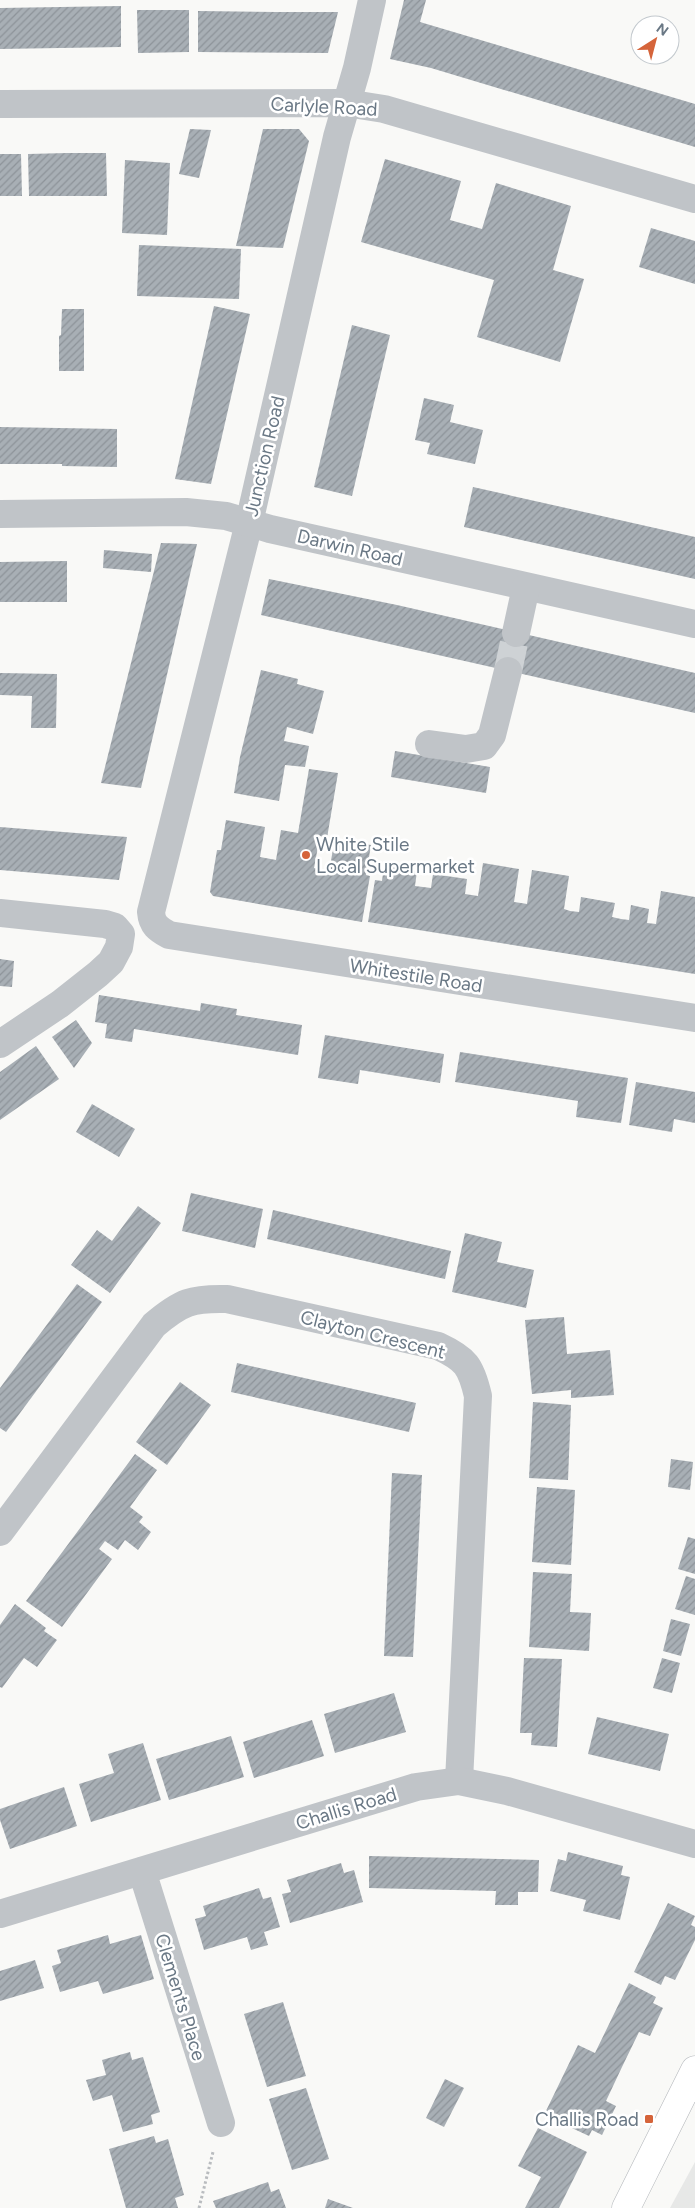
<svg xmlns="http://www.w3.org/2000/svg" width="695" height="2208" viewBox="0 0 695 2208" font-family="Figtree,sans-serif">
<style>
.built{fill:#e7e8e7}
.building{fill:url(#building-hatch)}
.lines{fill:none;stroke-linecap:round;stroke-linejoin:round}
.minor-tunnel{stroke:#ced2d5;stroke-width:28;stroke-dasharray:28 14;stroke-linecap:butt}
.major-casing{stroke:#b4b8bc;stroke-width:29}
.path{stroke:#b9bcbf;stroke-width:3;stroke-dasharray:2.5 2.5;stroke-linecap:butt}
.minor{stroke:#c0c4c8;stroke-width:28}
.major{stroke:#fff;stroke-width:28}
.poi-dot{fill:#d5643a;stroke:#fff;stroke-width:2}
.labels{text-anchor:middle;stroke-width:5;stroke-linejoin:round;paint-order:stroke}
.street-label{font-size:19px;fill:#6a7885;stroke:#fff}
.poi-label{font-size:19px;fill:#6a7885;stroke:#fff;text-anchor:start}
</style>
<defs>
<pattern id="building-hatch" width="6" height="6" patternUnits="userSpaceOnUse" patternTransform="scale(1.25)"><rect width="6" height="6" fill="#a8afb5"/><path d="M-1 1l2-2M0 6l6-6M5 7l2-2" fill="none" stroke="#8d9399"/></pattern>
</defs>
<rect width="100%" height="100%" fill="#f9f9f7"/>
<path class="built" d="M 695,2162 L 695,2208 L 670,2208 Z"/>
<g class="building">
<path d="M 404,0 L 426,0 L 420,22 L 695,104 L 695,147 L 431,68 L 390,59 Z"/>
<path d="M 121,6 L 121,47 L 0,49 L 0,8 Z"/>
<path d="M 137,10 L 189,10 L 189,52 L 138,53 Z"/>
<path d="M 198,11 L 276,12 L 338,12 L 328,53 L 198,52 Z"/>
<path d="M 190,129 L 211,130 L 199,178 L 179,174 Z"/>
<path d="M 263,129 L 299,129 L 309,141 L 283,248 L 236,246 Z"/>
<path d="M 67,153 L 106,153 L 107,196 L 29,196 L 28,154 Z"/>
<path d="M 0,154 L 21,154 L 22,196 L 0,196 Z"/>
<path d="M 385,159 L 461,181 L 450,220 L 482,229 L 496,183 L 571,206 L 553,270 L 584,279 L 560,362 L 477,337 L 494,280 L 361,242 Z"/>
<path d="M 125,160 L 170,163 L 167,235 L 122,233 Z"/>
<path d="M 651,228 L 695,241 L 695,284 L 639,267 Z"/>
<path d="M 139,245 L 241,249 L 239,299 L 137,296 Z"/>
<path d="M 214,306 L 250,314 L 211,484 L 175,479 Z"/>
<path d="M 62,309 L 84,309 L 84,371 L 59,371 L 59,336 L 61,335 Z"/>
<path d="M 352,325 L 390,335 L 352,496 L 314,487 Z"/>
<path d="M 424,398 L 454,405 L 450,422 L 483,430 L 475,464 L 427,454 L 430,443 L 415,440 Z"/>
<path d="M 0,427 L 117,429 L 117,467 L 62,466 L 62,464 L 0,464 Z"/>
<path d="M 473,487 L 695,537 L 695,579 L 464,527 Z"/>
<path d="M 161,543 L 197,544 L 141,788 L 101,783 Z"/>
<path d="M 104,550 L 152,554 L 151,572 L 103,568 Z"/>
<path d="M 67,561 L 67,602 L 0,602 L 0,562 Z"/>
<path d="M 269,579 L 397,605 L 695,673 L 695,713 L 261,615 Z"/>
<path d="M 261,670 L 298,679 L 297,684 L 324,691 L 313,734 L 287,727 L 284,741 L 309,746 L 305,767 L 285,765 L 279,801 L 234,793 L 240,757 Z"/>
<path d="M 0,673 L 57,674 L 56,728 L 31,728 L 32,696 L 0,695 Z"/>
<path d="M 395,751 L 490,767 L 486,793 L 391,777 Z"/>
<path d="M 309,769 L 338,773 L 327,838 L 320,836 L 314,868 L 329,871 L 335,839 L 371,845 L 366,875 L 370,876 L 362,922 L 213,896 L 210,892 L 217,850 L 221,850 L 226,820 L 265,827 L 260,857 L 276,860 L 281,830 L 298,833 Z"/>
<path d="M 0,827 L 127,837 L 119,880 L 0,870 Z"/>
<path d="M 483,863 L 519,869 L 514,902 L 521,903 L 527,904 L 532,870 L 569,876 L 564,909 L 570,911 L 579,912 L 581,897 L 615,903 L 612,917 L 621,919 L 629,920 L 631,905 L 649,909 L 647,923 L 656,924 L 661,891 L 695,897 L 695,974 L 368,922 L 375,880 L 382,881 L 384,866 L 417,871 L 415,886 L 431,888 L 433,874 L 467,879 L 465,894 L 478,896 Z"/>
<path d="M 0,959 L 14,961 L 12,987 L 0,986 Z"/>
<path d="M 99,995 L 200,1011 L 201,1003 L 237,1009 L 236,1015 L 302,1025 L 298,1055 L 134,1029 L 132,1042 L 105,1038 L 107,1024 L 95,1022 Z"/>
<path d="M 76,1020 L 92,1043 L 74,1068 L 52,1037 Z"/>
<path d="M 325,1035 L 444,1054 L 440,1083 L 360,1070 L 358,1084 L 318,1078 Z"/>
<path d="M 36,1046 L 59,1079 L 0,1120 L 0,1072 Z"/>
<path d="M 460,1052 L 628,1078 L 621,1123 L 576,1117 L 578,1101 L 455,1082 Z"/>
<path d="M 636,1082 L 695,1092 L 695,1123 L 674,1119 L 672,1132 L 629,1125 Z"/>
<path d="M 92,1104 L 135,1129 L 119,1157 L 76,1132 Z"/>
<path d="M 191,1193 L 263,1209 L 255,1248 L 182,1231 Z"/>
<path d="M 138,1206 L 161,1223 L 110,1293 L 71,1265 L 97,1230 L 112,1241 Z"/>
<path d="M 273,1210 L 451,1251 L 445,1279 L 267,1239 Z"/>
<path d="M 465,1233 L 502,1242 L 497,1262 L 534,1270 L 526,1308 L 452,1292 Z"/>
<path d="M 77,1284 L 102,1302 L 6,1432 L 0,1428 L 0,1388 Z"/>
<path d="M 564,1317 L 567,1354 L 610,1350 L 614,1395 L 571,1398 L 571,1390 L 532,1394 L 525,1320 Z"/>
<path d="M 237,1363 L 416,1403 L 409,1432 L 231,1392 Z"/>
<path d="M 180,1382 L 211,1405 L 167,1465 L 136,1442 Z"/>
<path d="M 533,1402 L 571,1405 L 568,1480 L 529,1478 Z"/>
<path d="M 135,1454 L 157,1470 L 130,1507 L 143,1517 L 139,1522 L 151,1532 L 138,1550 L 125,1540 L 118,1550 L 105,1541 L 99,1549 L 112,1559 L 62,1627 L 26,1601 Z"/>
<path d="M 671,1459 L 693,1462 L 690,1490 L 668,1487 Z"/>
<path d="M 392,1473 L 422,1475 L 413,1657 L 384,1656 Z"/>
<path d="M 537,1487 L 575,1490 L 571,1565 L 532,1562 Z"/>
<path d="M 688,1537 L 695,1539 L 695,1574 L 678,1569 Z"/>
<path d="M 533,1572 L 572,1574 L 570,1612 L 591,1613 L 589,1651 L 529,1647 Z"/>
<path d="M 686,1576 L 695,1579 L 695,1615 L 675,1609 Z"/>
<path d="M 15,1604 L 46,1628 L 44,1631 L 57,1640 L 37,1667 L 24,1658 L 2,1688 L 0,1687 L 0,1625 Z"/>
<path d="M 671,1619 L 690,1624 L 681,1656 L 663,1651 Z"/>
<path d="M 524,1658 L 562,1659 L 557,1747 L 531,1745 L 532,1733 L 520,1733 Z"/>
<path d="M 662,1658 L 680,1663 L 672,1693 L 653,1688 Z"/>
<path d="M 394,1693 L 406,1732 L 335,1753 L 324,1714 Z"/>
<path d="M 597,1717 L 669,1734 L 660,1771 L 588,1754 Z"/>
<path d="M 312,1720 L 324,1756 L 254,1778 L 243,1742 Z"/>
<path d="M 231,1736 L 244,1777 L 169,1800 L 156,1759 Z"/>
<path d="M 143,1743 L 161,1800 L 91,1822 L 79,1784 L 114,1773 L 108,1754 Z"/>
<path d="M 64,1787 L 77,1826 L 10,1849 L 0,1820 L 0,1809 Z"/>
<path d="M 568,1852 L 623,1866 L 621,1875 L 630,1877 L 620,1920 L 583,1911 L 586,1900 L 550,1891 L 558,1859 L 566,1861 Z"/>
<path d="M 369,1856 L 539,1860 L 538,1892 L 518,1892 L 518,1905 L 495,1905 L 496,1891 L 369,1888 Z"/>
<path d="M 341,1863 L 344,1873 L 354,1870 L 363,1902 L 290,1923 L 282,1894 L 291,1892 L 287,1880 Z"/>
<path d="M 259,1888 L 263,1899 L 271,1897 L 280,1927 L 264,1932 L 268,1945 L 251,1950 L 247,1937 L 204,1950 L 195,1919 L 206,1916 L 203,1906 Z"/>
<path d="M 668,1903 L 695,1916 L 691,1925 L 695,1927 L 695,1940 L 675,1980 L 665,1976 L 661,1985 L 634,1972 Z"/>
<path d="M 108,1935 L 110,1944 L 141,1935 L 154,1979 L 103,1994 L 98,1981 L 60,1992 L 52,1966 L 61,1963 L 57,1950 Z"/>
<path d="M 35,1960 L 44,1988 L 0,2001 L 0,1971 Z"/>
<path d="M 629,1983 L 656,1997 L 653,2003 L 663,2008 L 650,2036 L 639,2032 L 622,2067 L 606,2101 L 616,2106 L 602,2135 L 592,2130 L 589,2136 L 544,2115 L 578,2045 L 595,2053 Z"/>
<path d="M 283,2002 L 306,2076 L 267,2087 L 244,2014 Z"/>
<path d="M 130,2052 L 132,2060 L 143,2057 L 160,2112 L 151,2115 L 153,2124 L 123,2132 L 112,2095 L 93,2101 L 86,2080 L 106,2075 L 102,2060 Z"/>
<path d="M 445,2079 L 464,2088 L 444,2127 L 426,2118 Z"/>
<path d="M 306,2088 L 329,2159 L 292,2170 L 269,2099 Z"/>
<path d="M 538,2128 L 587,2152 L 559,2208 L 525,2208 L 541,2177 L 518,2166 Z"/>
<path d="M 154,2136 L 156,2143 L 168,2139 L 184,2195 L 175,2198 L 178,2208 L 126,2208 L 109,2149 Z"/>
<path d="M 268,2182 L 271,2192 L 279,2189 L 286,2208 L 216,2208 L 213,2201 Z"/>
<path d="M 328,2199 L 353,2208 L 325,2208 Z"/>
</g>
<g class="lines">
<path class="minor-tunnel" d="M 508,671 L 516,633"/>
<g class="major-casing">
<path id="major" d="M 626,2208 L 695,2070"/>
</g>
<path class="path" d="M 199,2208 L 213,2152"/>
<g class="minor">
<path d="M 372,0 L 357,68 L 337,137 L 249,523 L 151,912 C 152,925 158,929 169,935 L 695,1018"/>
<path d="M 0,104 L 346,103 L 384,109 L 695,199"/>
<path d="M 0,514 L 186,512 L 226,516 L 270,529 L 695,624"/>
<path d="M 516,633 L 526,587"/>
<path d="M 429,744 L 466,749 L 484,746 L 492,735 L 508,671"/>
<path d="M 0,913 L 105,924 L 115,927 L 121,934 L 119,947 L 111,962 L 98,974 L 60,1004 L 0,1044"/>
<path d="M 0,1532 L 154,1325 C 181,1302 192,1298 227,1299 L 438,1346 C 466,1359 471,1366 478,1396 L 459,1781"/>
<path d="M 142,1871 L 221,2123"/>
<path d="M 0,1914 L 416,1787 L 459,1781 L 507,1791 L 695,1844"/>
</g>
<use href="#major" class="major"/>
</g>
<g class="poi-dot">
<circle cx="306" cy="855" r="5"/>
<rect x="644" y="2114" width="10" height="10" rx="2.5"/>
</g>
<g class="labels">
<g class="street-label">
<text transform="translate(324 106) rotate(3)" y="7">Carlyle Road</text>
<text transform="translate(264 456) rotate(-77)" y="7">Junction Road</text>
<text transform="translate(350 547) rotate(13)" y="7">Darwin Road</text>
<text transform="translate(416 975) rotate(9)" y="7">Whitestile Road</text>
<text transform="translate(373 1334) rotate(14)" y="7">Clayton Crescent</text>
<text transform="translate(346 1808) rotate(-17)" y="7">Challis Road</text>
<text transform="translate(181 1997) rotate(73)" y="7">Clements Place</text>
</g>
<g class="poi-label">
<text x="316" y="851">White Stile<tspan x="316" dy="22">Local Supermarket</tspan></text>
<text x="639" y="2126" text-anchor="end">Challis Road</text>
</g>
</g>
<g transform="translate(655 40) rotate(36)"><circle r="24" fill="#ffffff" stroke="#c3c9ce"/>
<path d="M0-4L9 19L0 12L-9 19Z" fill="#d5643a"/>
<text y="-8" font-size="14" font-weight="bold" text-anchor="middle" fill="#6a7885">N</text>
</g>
</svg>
